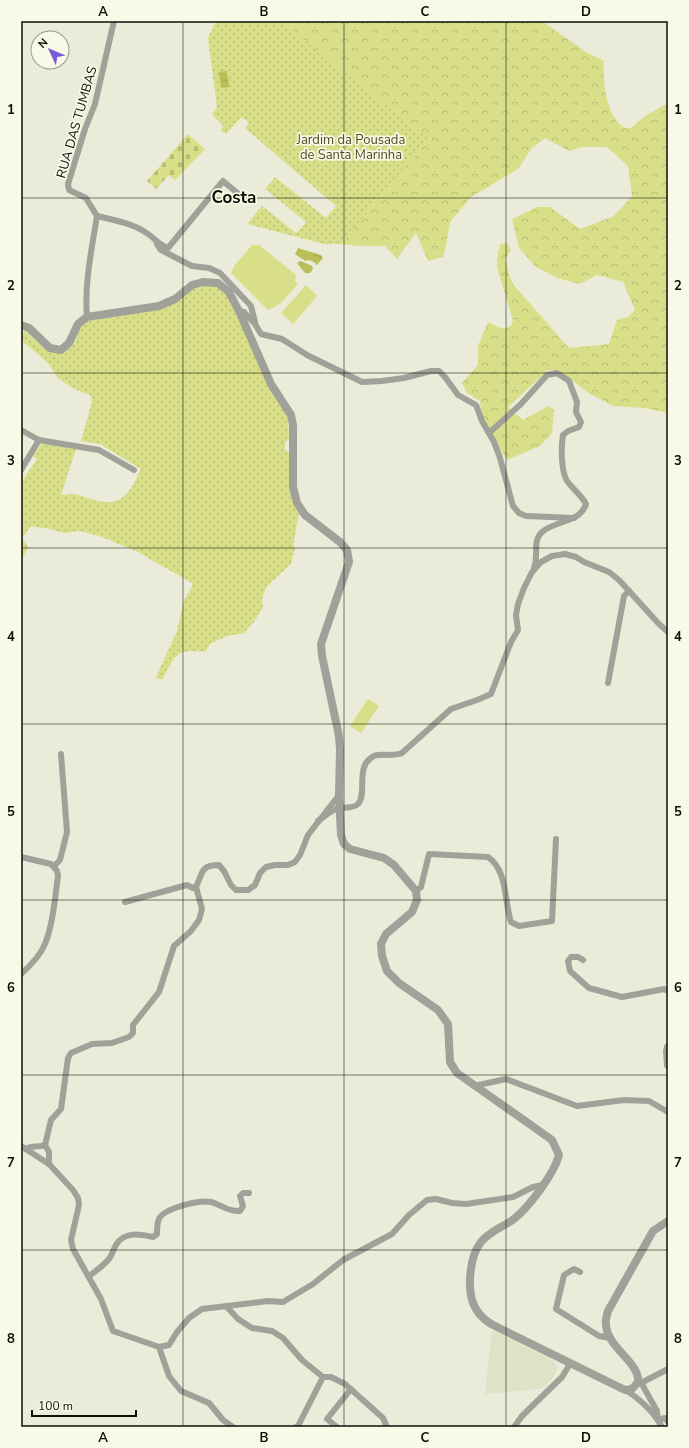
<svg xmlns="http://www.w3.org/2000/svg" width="689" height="1448" viewBox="0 0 689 1448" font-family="'Nunito Sans',sans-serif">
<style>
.built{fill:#dfe2c7}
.grass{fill:url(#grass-dots)}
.forest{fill:url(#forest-crowns)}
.cemetery{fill:url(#cemetery-stones)}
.garden{fill:#d9de88}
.water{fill:url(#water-ripples)}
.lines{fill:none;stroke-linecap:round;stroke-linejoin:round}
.minor{stroke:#a0a199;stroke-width:6}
.tertiary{stroke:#a0a199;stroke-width:8}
.grid{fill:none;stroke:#0d0e08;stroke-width:1;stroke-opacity:0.55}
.labels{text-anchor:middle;stroke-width:3.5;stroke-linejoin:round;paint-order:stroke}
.street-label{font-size:13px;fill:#0d0e08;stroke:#f8f9e6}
.park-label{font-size:13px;fill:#4c4e24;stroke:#f8f9e6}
.district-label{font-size:17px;font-weight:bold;fill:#0d0e08;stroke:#f8f9e6}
.neatline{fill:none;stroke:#0d0e08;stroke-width:1.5}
.grid-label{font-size:13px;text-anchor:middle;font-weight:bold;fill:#0d0e08}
</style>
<defs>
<pattern id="grass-dots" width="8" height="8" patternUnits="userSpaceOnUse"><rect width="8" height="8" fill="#d9de88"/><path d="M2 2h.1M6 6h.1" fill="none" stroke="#b9bd74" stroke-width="1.8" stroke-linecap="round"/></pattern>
<pattern id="forest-crowns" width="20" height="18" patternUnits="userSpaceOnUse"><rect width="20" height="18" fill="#d9de88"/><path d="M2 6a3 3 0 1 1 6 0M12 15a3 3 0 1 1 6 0" fill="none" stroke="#b9bd74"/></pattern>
<pattern id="cemetery-stones" width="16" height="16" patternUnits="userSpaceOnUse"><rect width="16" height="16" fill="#d9de88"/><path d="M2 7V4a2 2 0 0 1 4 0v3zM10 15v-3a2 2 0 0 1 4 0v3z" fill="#b9bd74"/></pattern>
<pattern id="water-ripples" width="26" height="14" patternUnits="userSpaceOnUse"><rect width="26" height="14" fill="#babe59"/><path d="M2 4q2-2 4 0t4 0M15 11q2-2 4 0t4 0" fill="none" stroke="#9fa24c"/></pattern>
</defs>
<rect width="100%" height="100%" fill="#eaecd9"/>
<path class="built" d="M 492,1330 L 554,1361 L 557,1368 L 554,1377 L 546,1385 L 540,1389 L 485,1394 Z"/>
<g class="grass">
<path d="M 216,21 L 281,21 L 429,139 L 341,244 L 324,244 L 247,224 L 262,206 L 296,233 L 306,222 L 265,189 L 275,177 L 326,218 L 336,206 L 245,128 L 249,123 L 242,117 L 226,134 L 221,131 L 223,126 L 212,114 L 217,108 L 208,38 Z"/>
<path d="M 209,285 L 218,286 L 230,299 L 288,418 L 289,438 L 285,443 L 285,449 L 289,453 C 290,471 287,499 299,513 L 293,546 L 295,548 L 291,564 L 266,587 L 262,599 L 263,608 L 253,623 L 244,633 L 227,636 L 210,644 L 205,652 C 176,648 175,655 162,680 L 156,677 L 177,631 L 184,600 L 192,587 L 192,583 L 136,551 L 100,536 L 79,531 L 64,533 L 50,529 L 31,526 L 22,538 L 28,547 L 21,562 L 21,483 L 37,459 L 33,456 L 41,444 L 43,443 L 76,449 L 61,495 C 65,495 70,494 74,494 C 89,497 107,508 122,498 C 131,492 136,478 141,469 L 100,444 L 81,441 L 92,402 L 90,395 L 72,388 L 57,377 L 49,364 L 21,340 L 21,336 L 25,331 C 40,342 43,354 65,353 C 67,349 71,346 74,343 C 81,332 74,330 88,321 L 150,311 L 197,286 Z"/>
</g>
<path class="forest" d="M 281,21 L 542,21 L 586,52 L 604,61 C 602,79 606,114 622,126 C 624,128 629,128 631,128 L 645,116 L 668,103 L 668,413 L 644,408 L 613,406 L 589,393 L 558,370 L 548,370 L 508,407 L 523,420 L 549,406 L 554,410 L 552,433 L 540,446 L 507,460 L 483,423 L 480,401 L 467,393 L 462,383 L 478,365 L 478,346 L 488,322 L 503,329 L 511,326 L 513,320 L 498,271 L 497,259 L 500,244 L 507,243 L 511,250 L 505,260 L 512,283 L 569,348 L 609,344 L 617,320 L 628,317 L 635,310 L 623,282 L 597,275 L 580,284 L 557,278 L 536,267 L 519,248 L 512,219 L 537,207 L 550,207 L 580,229 L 614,216 L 632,196 L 628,166 L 607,147 L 582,147 L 569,151 L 545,138 L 532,148 L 518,169 L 471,197 L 450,222 L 446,245 L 443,257 L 428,261 L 416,233 L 397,259 L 385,246 L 360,246 L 341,244 L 429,139 Z"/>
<path class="cemetery" d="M 188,134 L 205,149 L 175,180 L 169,175 L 156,189 L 147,181 Z"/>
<g class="garden">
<path d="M 252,245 L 259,245 L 296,275 L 295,281 L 298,284 L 280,304 L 268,310 L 231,273 L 234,266 Z"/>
<path d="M 306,285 L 317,296 L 293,324 L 281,313 Z"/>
<path d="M 368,699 L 379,706 L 361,733 L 350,726 Z"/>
</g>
<g class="water">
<path d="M 227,71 L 229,87 L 221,88 L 219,72 Z"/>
<path d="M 298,248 L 321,255 L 323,258 L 317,265 C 313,261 310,259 305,261 L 295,254 Z"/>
<path d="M 300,261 L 312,266 L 313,268 C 311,273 310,274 305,273 L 297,263 Z"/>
</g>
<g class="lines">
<g class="minor">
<path d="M 97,216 L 86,198 L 69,190 L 68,184 L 85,129 L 95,104 L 114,21"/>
<path d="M 97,216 C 113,220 131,223 145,232 C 154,237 158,245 168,248 L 223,181 L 242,197"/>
<path d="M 157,244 L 161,250 L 192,266 L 209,268 L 220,273 L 251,306 L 255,322"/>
<path d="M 239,311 L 244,312 L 255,324 L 261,334 L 282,339 L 307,355 L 362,382 L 382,381 L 404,378 L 431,371 L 439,371 L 445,377 L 458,395 L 476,405 L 482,421 L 494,442 L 500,458 L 513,506 L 519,513 L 526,516 L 574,518"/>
<path d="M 87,317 C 84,285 92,247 97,216"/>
<path d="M 21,430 L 39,440 L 99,450 L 134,470"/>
<path d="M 489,433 L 521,404 L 547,375 L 557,373 L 569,381 L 577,402 L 576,412 L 581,422 L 579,427 L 568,431 L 563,435 C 561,447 561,468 566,479 C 570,487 581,494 586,504 C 580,523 556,520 542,532 C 532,541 539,556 534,568"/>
<path d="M 21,470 L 39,440"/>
<path d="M 608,683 L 624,596 L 629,591"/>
<path d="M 318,821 C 325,816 331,810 339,808 C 345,807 353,809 358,804 C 368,793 354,766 374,756 C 381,753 393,757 402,753 L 451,709 L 477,700 L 491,694 L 511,642 L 518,630 L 516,615 L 518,604 L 524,588 L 532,572 L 541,562 L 552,556 L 565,554 L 576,557 L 584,562 L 609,572 L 619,580 L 659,624 L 668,632"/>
<path d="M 21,857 L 51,864 L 57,871 L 58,876 C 55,898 53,924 45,944 C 40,956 30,966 21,974"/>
<path d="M 54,866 L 60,860 L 67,832 L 61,754"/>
<path d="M 196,887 C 203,873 200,865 219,865 L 224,871 L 231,885 L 236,890 L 248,890 L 255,885 L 260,873 L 266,867 L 275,865 L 288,865 L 295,862 L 300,855 L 308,835 L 339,795"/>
<path d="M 416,891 L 421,887 L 429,854 L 488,857 C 508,871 504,901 511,922 L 519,926 L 552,921 L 556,839"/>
<path d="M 125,902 L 187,885 L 193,888 L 196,887"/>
<path d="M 583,960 L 578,957 L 571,957 L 568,961 L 570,971 L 589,988 L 622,997 L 664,989 L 668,991"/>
<path d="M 474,1086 L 506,1079 L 577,1106 L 624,1100 L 649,1101 L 668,1112"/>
<path d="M 21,1146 L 49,1164 L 73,1190 L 78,1198 L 79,1205 L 71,1240 L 73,1249 L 101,1299 L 113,1331 L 159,1347 L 169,1345 L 177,1332 L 189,1318 L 202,1309 L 268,1301 L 283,1302 L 313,1284 L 343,1260 L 392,1234 L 409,1215 L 427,1200 L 436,1199 L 452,1203 L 466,1204 L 513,1197 L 533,1187 L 543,1185"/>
<path d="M 26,1149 C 32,1145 38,1148 45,1145"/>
<path d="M 49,1164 L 49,1152 L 45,1145 L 51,1120 L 61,1109 L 68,1058 L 71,1053 L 92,1044 L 112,1043 L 129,1037 L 133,1033 L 133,1025 L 159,992 L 174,946 L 191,931 L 199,920 L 202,909 L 196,887"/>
<path d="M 580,1272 L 574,1269 L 564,1275 L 556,1309 L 599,1336 L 610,1338"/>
<path d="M 89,1276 C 96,1271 103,1266 109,1259 C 112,1255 113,1250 116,1245 C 124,1231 140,1234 153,1237 L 157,1234 C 157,1229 157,1223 159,1219 C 164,1208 199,1200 211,1202 C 222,1205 228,1212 240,1211 L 243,1206 L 240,1196 L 243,1193 L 249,1193"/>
<path d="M 226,1306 L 238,1319 L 252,1328 L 272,1331 L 283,1338 L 302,1360 L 323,1377 L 331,1377 L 345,1384 L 383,1418 L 387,1427"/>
<path d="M 159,1347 L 169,1376 L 181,1391 L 209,1403 L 223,1420 L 233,1427"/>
<path d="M 638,1377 L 657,1411 L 658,1420"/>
<path d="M 639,1384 L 668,1369"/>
<path d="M 625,1390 C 639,1398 654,1412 662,1427"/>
<path d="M 658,1420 L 665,1418 L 668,1422"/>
<path d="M 296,1427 L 298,1426 L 323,1377"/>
<path d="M 337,1427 L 327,1419 L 351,1389"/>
<path d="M 514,1427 L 522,1416 L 562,1377 L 570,1364"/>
</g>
<g class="tertiary">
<path d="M 21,325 L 29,328 L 50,348 L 61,350 L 69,343 L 78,324 L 87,317 L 159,306 L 175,299 L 192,285 L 203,282 L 218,283 L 229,292 L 239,311 L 271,384 L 291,415 L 293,425 L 293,487 L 297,503 L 305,515 L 340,542 L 347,550 L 349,562 L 321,644 L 322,656 L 339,736 L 340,750 L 339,795 L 341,835 L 344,844 L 350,849 L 384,858 L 394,865 L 416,891 L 417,900 L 412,912 L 386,934 L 381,944 L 382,956 L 387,971 L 399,983 L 438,1010 L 448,1024 L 450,1062 L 457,1073 L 552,1140 L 559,1155 C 554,1174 529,1207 514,1219 C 503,1227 490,1231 481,1242 C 469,1257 466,1293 476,1309 C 481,1318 490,1324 499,1328 L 625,1390 L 632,1389 L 638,1382 C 640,1362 606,1347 606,1324 C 605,1320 607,1315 608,1311 L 653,1231 L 668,1221"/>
<path d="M 668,1047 L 667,1051 L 668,1065"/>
</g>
</g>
<path class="grid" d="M 183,21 L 183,1427M 344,21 L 344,1427M 506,21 L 506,1427M 21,198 L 668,198M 21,373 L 668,373M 21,548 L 668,548M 21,724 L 668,724M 21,900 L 668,900M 21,1075 L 668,1075M 21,1250 L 668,1250"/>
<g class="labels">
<g class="street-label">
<text transform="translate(76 122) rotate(-74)" y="5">RUA DAS TUMBAS</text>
</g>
<g class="park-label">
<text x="351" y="144">Jardim da Pousada<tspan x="351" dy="15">de Santa Marinha</tspan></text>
</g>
<g class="district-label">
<text x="234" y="203">Costa</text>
</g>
</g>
<rect width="689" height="1448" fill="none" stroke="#f8f9e6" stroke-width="44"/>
<g transform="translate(50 50) rotate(314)"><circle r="19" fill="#f8f9e6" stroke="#9a9b8d"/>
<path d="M0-3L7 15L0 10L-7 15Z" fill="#7b5cd7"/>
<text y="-6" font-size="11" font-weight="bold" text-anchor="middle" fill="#0d0e08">N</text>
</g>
<path d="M32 1410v6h104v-6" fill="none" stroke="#0d0e08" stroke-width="2"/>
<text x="38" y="1410" font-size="12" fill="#0d0e08" stroke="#f8f9e6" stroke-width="3" paint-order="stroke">100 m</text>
<rect x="22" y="22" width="645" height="1404" class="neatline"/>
<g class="grid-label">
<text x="103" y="16">A</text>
<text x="264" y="16">B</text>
<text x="425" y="16">C</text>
<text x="586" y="16">D</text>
<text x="11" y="114">1</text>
<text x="678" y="114">1</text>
<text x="11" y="290">2</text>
<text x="678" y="290">2</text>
<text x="11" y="465">3</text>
<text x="678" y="465">3</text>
<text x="11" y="641">4</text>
<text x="678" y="641">4</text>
<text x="11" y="816">5</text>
<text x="678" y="816">5</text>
<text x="11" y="992">6</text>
<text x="678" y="992">6</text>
<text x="11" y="1167">7</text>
<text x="678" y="1167">7</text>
<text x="11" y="1343">8</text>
<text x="678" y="1343">8</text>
<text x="103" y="1442">A</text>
<text x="264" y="1442">B</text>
<text x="425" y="1442">C</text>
<text x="586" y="1442">D</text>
</g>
</svg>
